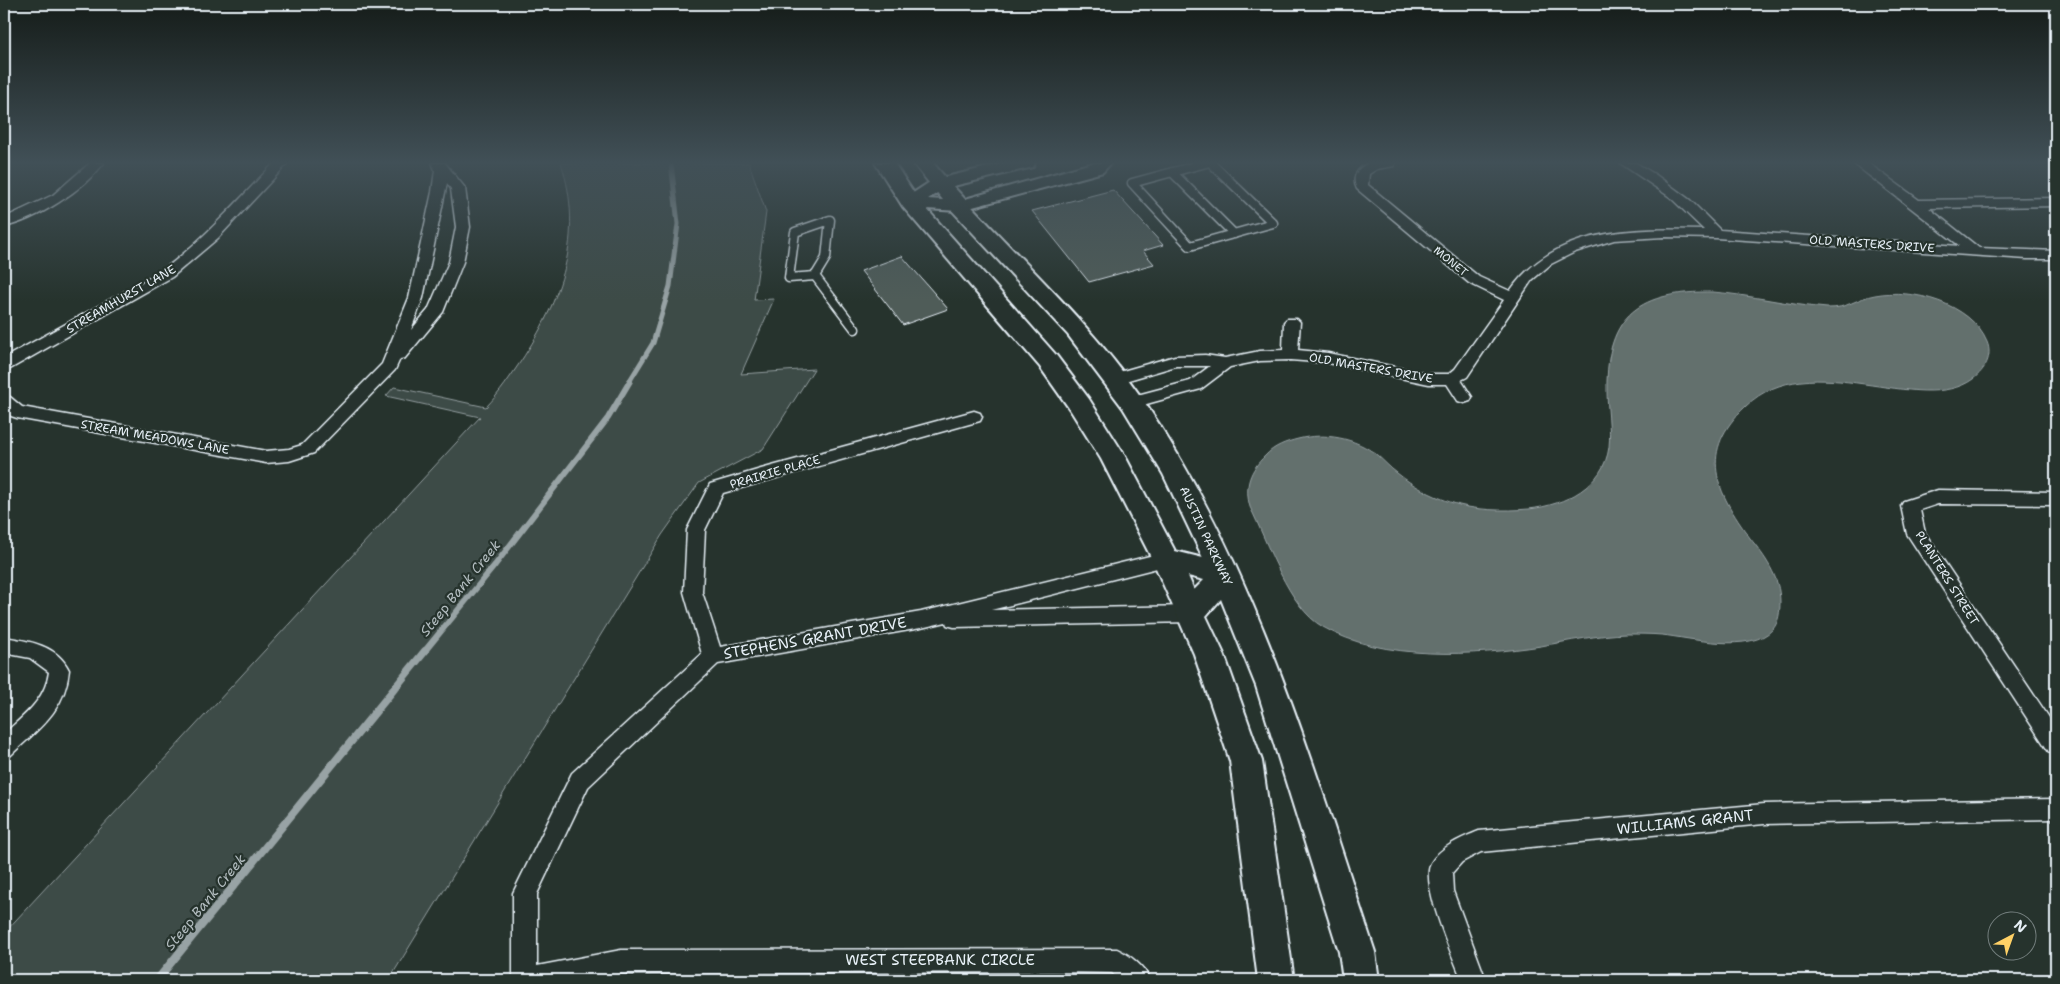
<svg xmlns="http://www.w3.org/2000/svg" width="2060" height="984" viewBox="0 0 2060 984" font-family="'Shantell Sans',sans-serif">
<style>
.green{fill:#3e4b47;stroke:#939ea0}
.water{fill:#636f6d;stroke:#98a3a5}
.lines{fill:none;stroke-linecap:round;stroke-linejoin:round}
.stream-far2{stroke:#98a3a5;stroke-width:5}
.stream-far1{stroke:#98a3a5;stroke-width:6}
.stream{stroke:#98a3a5;stroke-width:8}
.building{fill:#505c59;stroke:#e8f1f8}
.service-casing{stroke:#e8f1f8;stroke-width:11}
.minor-casing{stroke:#e8f1f8;stroke-width:3}
.tertiary-casing{stroke:#e8f1f8;stroke-width:4}
.secondary-casing{stroke:#e8f1f8;stroke-width:4}
.service{stroke:#26332d;stroke-width:8}
.minor{fill:#26332d;fill-rule:evenodd}
.tertiary{fill:#26332d;fill-rule:evenodd}
.secondary{fill:#26332d;fill-rule:evenodd}
.labels{text-anchor:middle;stroke-width:4.5;stroke-linejoin:round;paint-order:stroke}
.far-street-label{font-size:11px;fill:#e8f1f8;stroke:#26332d}
.street-label{font-size:12px;fill:#e8f1f8;stroke:#26332d}
.water-label{font-size:14px;font-style:italic;fill:#b3bdc0;stroke:#26332d}
.near-street-label{font-size:15px;fill:#e8f1f8;stroke:#26332d}
</style>
<rect width="100%" height="100%" fill="#26332d"/>
<filter id="ink" filterUnits="userSpaceOnUse"><feTurbulence type="fractalNoise" baseFrequency=".02" numOctaves="2"/><feDisplacementMap in="SourceGraphic" scale="10" xChannelSelector="R" yChannelSelector="G"/><feConvolveMatrix kernelMatrix="1 2 1 2 8 2 1 2 1" color-interpolation-filters="sRGB"/></filter>
<g filter="url(#ink)">
<path class="green" d="M 561,163 L 749,163 L 766,212 L 754,300 L 774,299 L 741,374 L 814,369 L 763,449 L 699,483 L 662,535 L 389,980 L 4,980 L 4,933 L 480,417 L 386,396 L 394,387 L 486,407 C 500,393 510,377 521,361 C 561,300 585,236 561,163 Z"/>
<path class="water" d="M 1713,292 C 1751,295 1789,305 1827,308 C 1847,309 1857,298 1875,295 C 1912,288 1971,303 1987,342 C 1993,356 1985,370 1973,379 C 1920,418 1810,344 1746,406 C 1697,452 1716,491 1750,538 C 1765,557 1780,577 1780,602 C 1780,611 1779,622 1773,629 C 1751,654 1690,638 1662,635 C 1650,634 1638,634 1626,634 C 1597,635 1569,641 1541,646 C 1476,656 1381,661 1323,627 C 1288,607 1268,543 1250,507 C 1244,486 1250,470 1265,456 C 1274,446 1286,442 1298,439 C 1325,432 1356,438 1377,455 C 1384,461 1390,468 1397,473 C 1413,486 1431,495 1450,502 C 1474,511 1504,511 1529,509 C 1565,505 1604,486 1609,447 C 1611,428 1607,408 1607,390 C 1606,313 1641,291 1713,292 Z"/>
<g class="lines">
<path class="stream-far2" d="M 629,382 L 653,343 L 670,286 L 678,224 L 671,163"/>
<path class="stream-far1" d="M 424,652 L 495,565 L 608,418 L 630,381"/>
<path class="stream" d="M 157,980 L 425,651"/>
</g>
<g class="building">
<path d="M 1113,190 L 1163,245 L 1143,251 L 1154,264 L 1089,282 L 1032,211 Z"/>
<path d="M 902,256 L 948,309 L 903,325 L 861,271 Z"/>
</g>
<g class="lines">
<g class="service-casing">
<g id="service">
<path d="M 1206,163 L 1132,183 L 1190,246 L 1273,223 L 1211,163"/>
<path d="M 1172,172 L 1234,234"/>
<path d="M 830,220 L 826,258 L 815,276 L 789,278 L 795,232 Z"/>
<path d="M 815,276 L 855,329"/>
</g>
</g>
<g class="minor-casing">
<g id="minor">
<path d="M 90,163 L 104,163 C 83,190 37,220 4,227 L 4,218 L 53,195 Z"/>
<path d="M 274,163 L 288,163 L 218,238 L 172,277 L 10,369 L 4,370 L 4,358 L 162,271 C 204,239 238,201 274,163 Z"/>
<path d="M 432,163 L 445,163 L 465,188 L 470,227 L 463,262 L 443,312 L 405,358 L 400,359 L 395,370 L 314,453 L 289,461 L 266,463 L 17,418 L 11,416 L 4,410 L 4,395 L 10,397 L 22,407 L 266,451 L 289,449 L 302,445 L 382,364 L 409,298 L 432,192 L 435,170 ZM 447,183 L 451,189 L 456,227 L 449,262 L 428,310 L 411,330 L 423,298 Z"/>
<path d="M 1369,163 L 1395,163 L 1394,166 L 1377,169 L 1369,174 L 1368,185 L 1479,277 L 1510,291 C 1554,227 1634,228 1704,230 L 1670,197 L 1620,163 L 1636,163 L 1656,175 L 1690,200 L 1720,230 L 1960,246 L 1853,163 L 1868,163 L 1919,200 L 2056,198 L 2056,206 L 1929,208 L 1979,248 L 2056,251 L 2056,259 L 2027,259 L 1716,238 L 1663,237 L 1614,240 L 1575,252 L 1551,264 L 1532,280 L 1467,377 L 1461,380 L 1472,397 L 1470,401 L 1464,403 L 1458,401 L 1447,384 L 1429,384 L 1328,363 L 1290,360 L 1260,361 L 1230,367 L 1201,389 L 1132,408 L 1126,406 L 1124,402 L 1126,398 L 1190,381 L 1210,366 L 1176,366 L 1115,384 L 1109,383 L 1107,379 L 1109,375 L 1175,356 L 1205,355 L 1225,358 L 1260,351 L 1283,350 L 1284,322 L 1287,319 L 1297,319 L 1300,322 L 1298,350 L 1328,353 L 1429,374 L 1449,374 L 1455,369 L 1504,300 L 1469,283 L 1357,189 C 1351,177 1357,168 1369,163 Z"/>
<path d="M 974,411 L 980,413 L 982,417 L 980,421 L 723,493 L 705,530 L 702,592 L 720,647 L 921,612 L 1166,552 L 1173,554 L 1175,559 L 1173,564 L 991,610 L 1191,606 L 1198,608 L 1201,614 L 1198,620 L 1191,622 L 954,627 L 947,625 L 946,622 L 921,628 L 718,664 L 588,787 L 537,894 L 537,966 L 621,950 L 1117,949 C 1130,955 1145,967 1150,980 L 1120,980 L 1112,973 L 1052,972 L 621,974 L 588,980 L 513,980 L 513,893 L 572,773 L 702,654 L 684,592 L 687,530 L 710,484 L 761,469 Z"/>
<path d="M 1938,490 L 2056,492 L 2056,505 L 1938,504 L 1920,510 L 1925,533 L 2056,728 L 2056,754 L 2049,752 L 1907,534 L 1901,506 L 1904,501 Z"/>
<path d="M 4,637 C 29,641 57,645 69,670 C 65,711 39,728 11,755 L 4,757 L 4,734 C 24,715 45,701 49,672 L 30,658 L 4,653 Z"/>
<path d="M 2056,799 L 2056,819 L 1764,824 L 1481,852 L 1462,862 L 1452,873 L 1453,891 L 1486,980 L 1462,980 C 1453,957 1420,883 1431,863 C 1441,846 1462,838 1479,831 L 1764,804 Z"/>
</g>
</g>
<g class="tertiary-casing">
<path id="tertiary" d="M 1005,163 L 1035,163 L 1033,167 L 945,188 L 928,199 L 958,201 L 1092,163 L 1111,163 L 1103,172 L 958,211 L 910,208 L 904,207 L 901,203 L 904,199 L 933,180 Z"/>
</g>
<g class="secondary-casing">
<path id="secondary" d="M 875,163 L 894,163 L 918,199 L 1056,355 L 1089,399 L 1125,456 L 1175,551 L 1203,558 L 1163,474 L 1123,408 L 1068,335 L 947,205 L 913,163 L 933,163 C 1000,243 1082,311 1141,397 C 1256,564 1312,762 1375,952 L 1379,980 L 1343,980 L 1339,952 L 1256,686 L 1221,599 L 1206,616 L 1224,654 L 1262,761 L 1294,980 L 1258,980 L 1230,761 L 1194,654 L 1152,559 L 1101,459 L 1071,411 L 1040,367 L 903,207 ZM 1188,576 L 1204,580 L 1194,590 Z"/>
</g>
<use href="#service" class="service"/>
<use href="#minor" class="minor"/>
<use href="#tertiary" class="tertiary"/>
<use href="#secondary" class="secondary"/>
</g>
</g>
<linearGradient id="sky" x2="0" y2="1"><stop stop-color="#151c19"/><stop offset="0.54" stop-color="#415057"/><stop offset="1" stop-color="#415057" stop-opacity="0"/></linearGradient>
<rect width="2060" height="301" fill="url(#sky)"/>
<g class="labels">
<g class="far-street-label">
<text transform="translate(1451 261) rotate(39)" y="4">MONET</text>
</g>
<g class="street-label">
<text transform="translate(1872 244) rotate(4)" y="4">OLD MASTERS DRIVE</text>
<text transform="translate(121 299) rotate(-30)" y="4">STREAMHURST LANE</text>
<text transform="translate(1371 368) rotate(10)" y="4">OLD MASTERS DRIVE</text>
<text transform="translate(155 437) rotate(10)" y="4">STREAM MEADOWS LANE</text>
<text transform="translate(775 472) rotate(-16)" y="4">PRAIRIE PLACE</text>
<text transform="translate(1206 536) rotate(65)" y="4">AUSTIN PARKWAY</text>
<text transform="translate(1947 578) rotate(58)" y="4">PLANTERS STREET</text>
</g>
<g class="water-label">
<text transform="translate(460 588) rotate(-51)" y="5">Steep Bank Creek</text>
<text transform="translate(205 902) rotate(-51)" y="5">Steep Bank Creek</text>
</g>
<g class="near-street-label">
<text transform="translate(815 638) rotate(-10)" y="5">STEPHENS GRANT DRIVE</text>
<text transform="translate(1685 822) rotate(-6)" y="5">WILLIAMS GRANT</text>
<text x="940" y="965">WEST STEEPBANK CIRCLE</text>
</g>
</g>
<rect width="2060" height="984" fill="none" stroke="#26332d" stroke-width="20"/>
<rect x="10" y="10" width="2040" height="964" fill="none" stroke="#e8f1f8" stroke-width="2" filter="url(#ink)"/>
<g transform="translate(2012 936) rotate(41)"><circle r="24" fill="#26332d" stroke="#747f7e"/>
<path d="M0-4L9 19L0 12L-9 19Z" fill="#ffd166"/>
<text y="-8" font-size="14" font-weight="bold" text-anchor="middle" fill="#e8f1f8">N</text>
</g>
</svg>
